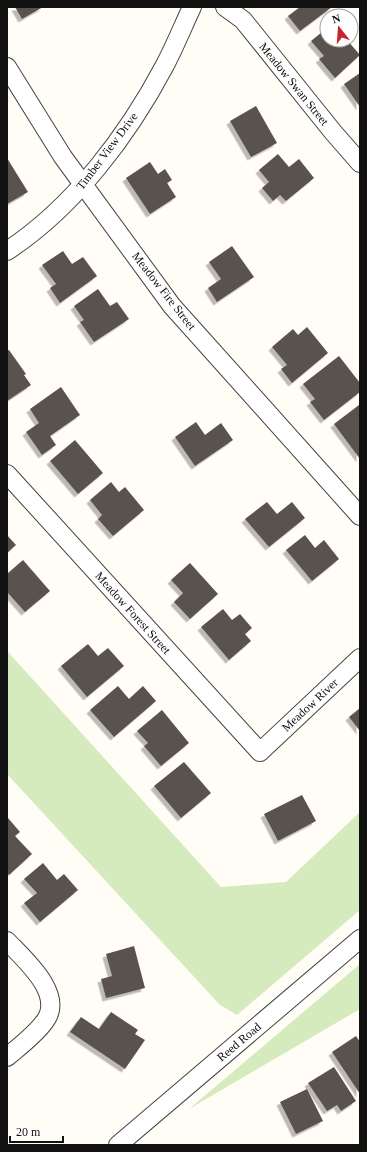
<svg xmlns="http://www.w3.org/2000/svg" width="367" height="1152" viewBox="0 0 367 1152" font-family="'Times New Roman',serif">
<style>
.green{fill:#d5ebbd}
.building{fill:#5a524d;filter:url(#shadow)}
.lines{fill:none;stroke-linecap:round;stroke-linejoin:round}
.minor-casing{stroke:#444;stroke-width:20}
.minor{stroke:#fff;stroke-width:18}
.labels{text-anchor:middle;stroke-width:4;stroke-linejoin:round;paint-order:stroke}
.street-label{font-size:12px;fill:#111;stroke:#fff}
</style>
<defs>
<filter id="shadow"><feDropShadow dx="-3.5" dy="3.5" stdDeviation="0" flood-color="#0004"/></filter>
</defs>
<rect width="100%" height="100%" fill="#fffdf5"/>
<g class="green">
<path d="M 7,652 L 8,652 L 221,887 L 286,882 L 360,812 L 360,910 L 237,1015 L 220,1005 L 7,774 Z"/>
<path d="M 360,964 L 360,1009 L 189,1109 Z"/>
</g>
<g class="building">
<path d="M 15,7 L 43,7 L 22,19 Z"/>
<path d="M 300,7 L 332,7 L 300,31 L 288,16 Z"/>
<path d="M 327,28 L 327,40 L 347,40 L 360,55 L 335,78 L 319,59 L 324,56 L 311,41 Z"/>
<path d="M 360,73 L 360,107 L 344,84 Z"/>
<path d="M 256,106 L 277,143 L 251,157 L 230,121 Z"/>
<path d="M 278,154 L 289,167 L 299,159 L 314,178 L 286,201 L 280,195 L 273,201 L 262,188 L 269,182 L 259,170 Z"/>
<path d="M 7,158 L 28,192 L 7,204 Z"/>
<path d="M 150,162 L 158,174 L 165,169 L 172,180 L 167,183 L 176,197 L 150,214 L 126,178 Z"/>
<path d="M 232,246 L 254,277 L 217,302 L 208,288 L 221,279 L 209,262 Z"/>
<path d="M 63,251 L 72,264 L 83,257 L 97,276 L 60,303 L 50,288 L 56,284 L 42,265 Z"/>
<path d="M 98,289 L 110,306 L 117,302 L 129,319 L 94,342 L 80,322 L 84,320 L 74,306 Z"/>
<path d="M 307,327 L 328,353 L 292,383 L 281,369 L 287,365 L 272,347 L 293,329 L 298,335 Z"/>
<path d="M 9,350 L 26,374 L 24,375 L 31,385 L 7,401 L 7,351 Z"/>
<path d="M 339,356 L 360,383 L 360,392 L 324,420 L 310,402 L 315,399 L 303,384 Z"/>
<path d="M 61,387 L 80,415 L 50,436 L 56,445 L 42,455 L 26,432 L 39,423 L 30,409 Z"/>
<path d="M 359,405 L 360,407 L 360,459 L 334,424 Z"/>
<path d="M 196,422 L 205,435 L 221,423 L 233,440 L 195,466 L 175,437 Z"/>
<path d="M 75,440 L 103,473 L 78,494 L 50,461 Z"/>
<path d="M 111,482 L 119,492 L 125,487 L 144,510 L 113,536 L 98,519 L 102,515 L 90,500 Z"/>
<path d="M 267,502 L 277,514 L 292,502 L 305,518 L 269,547 L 245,519 Z"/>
<path d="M 7,535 L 16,545 L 7,553 Z"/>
<path d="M 305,535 L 315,548 L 324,540 L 339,559 L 312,581 L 286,550 Z"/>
<path d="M 23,560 L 50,591 L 25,612 L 7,592 L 7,574 Z"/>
<path d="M 190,563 L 218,594 L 190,619 L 174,602 L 183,593 L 171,580 Z"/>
<path d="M 223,609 L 232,620 L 240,614 L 252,628 L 245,634 L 251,641 L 229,660 L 201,627 Z"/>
<path d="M 88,644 L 98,656 L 108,648 L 124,666 L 87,697 L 61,666 Z"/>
<path d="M 118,686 L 129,699 L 143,686 L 156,701 L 114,737 L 90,710 Z"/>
<path d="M 360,708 L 360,731 L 349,717 Z"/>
<path d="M 162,710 L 189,743 L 161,766 L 144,746 L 148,743 L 137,731 Z"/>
<path d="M 184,762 L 211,793 L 181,818 L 154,786 Z"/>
<path d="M 302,795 L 316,821 L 278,841 L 264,814 Z"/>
<path d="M 8,818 L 20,832 L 15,836 L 32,854 L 9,875 L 7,873 L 7,819 Z"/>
<path d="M 43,863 L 57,880 L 64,874 L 78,890 L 40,922 L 24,903 L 37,893 L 24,879 Z"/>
<path d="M 134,946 L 145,988 L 106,998 L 101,979 L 112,976 L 106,954 Z"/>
<path d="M 111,1012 L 138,1030 L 135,1034 L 145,1040 L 125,1069 L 70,1032 L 81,1017 L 99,1029 Z"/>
<path d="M 356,1036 L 360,1042 L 360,1094 L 332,1052 Z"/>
<path d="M 334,1067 L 356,1101 L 341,1111 L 337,1105 L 327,1111 L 308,1083 Z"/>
<path d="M 307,1089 L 323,1121 L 296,1134 L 280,1102 Z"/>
</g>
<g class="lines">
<g class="minor-casing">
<g id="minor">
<path d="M 225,7 L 243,20 L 333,132 L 360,163"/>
<path d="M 7,67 L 63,157 L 172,306 L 360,516"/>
<path d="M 7,251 C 74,207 128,135 165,65 C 175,46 183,26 192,7"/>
<path d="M 7,474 L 260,752 L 360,658"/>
<path d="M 7,941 C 24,959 65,994 45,1021 C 35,1035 20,1046 7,1057"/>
<path d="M 118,1145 L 360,939"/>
</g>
</g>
<use href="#minor" class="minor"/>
</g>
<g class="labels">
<g class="street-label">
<text transform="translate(294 84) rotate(51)" y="4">Meadow Swan Street</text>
<text transform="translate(107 151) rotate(-53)" y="4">Timber View Drive</text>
<text transform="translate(164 291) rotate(52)" y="4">Meadow Fire Street</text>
<text transform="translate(133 613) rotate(48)" y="4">Meadow Forest Street</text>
<text transform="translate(310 705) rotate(-43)" y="4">Meadow River</text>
<text transform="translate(239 1042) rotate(-40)" y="4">Reed Road</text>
</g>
</g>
<rect width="367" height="1152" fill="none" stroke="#111111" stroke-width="16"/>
<g transform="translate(339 28) rotate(343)"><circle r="19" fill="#ffffff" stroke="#a0a0a0"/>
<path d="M0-3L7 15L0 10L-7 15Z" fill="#c4262e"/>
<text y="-6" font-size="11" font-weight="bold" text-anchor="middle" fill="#111111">N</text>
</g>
<path d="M10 1136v6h53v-6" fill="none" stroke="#111111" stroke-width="2"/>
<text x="16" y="1136" font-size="12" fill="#111111" stroke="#ffffff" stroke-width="3" paint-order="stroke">20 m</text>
</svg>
